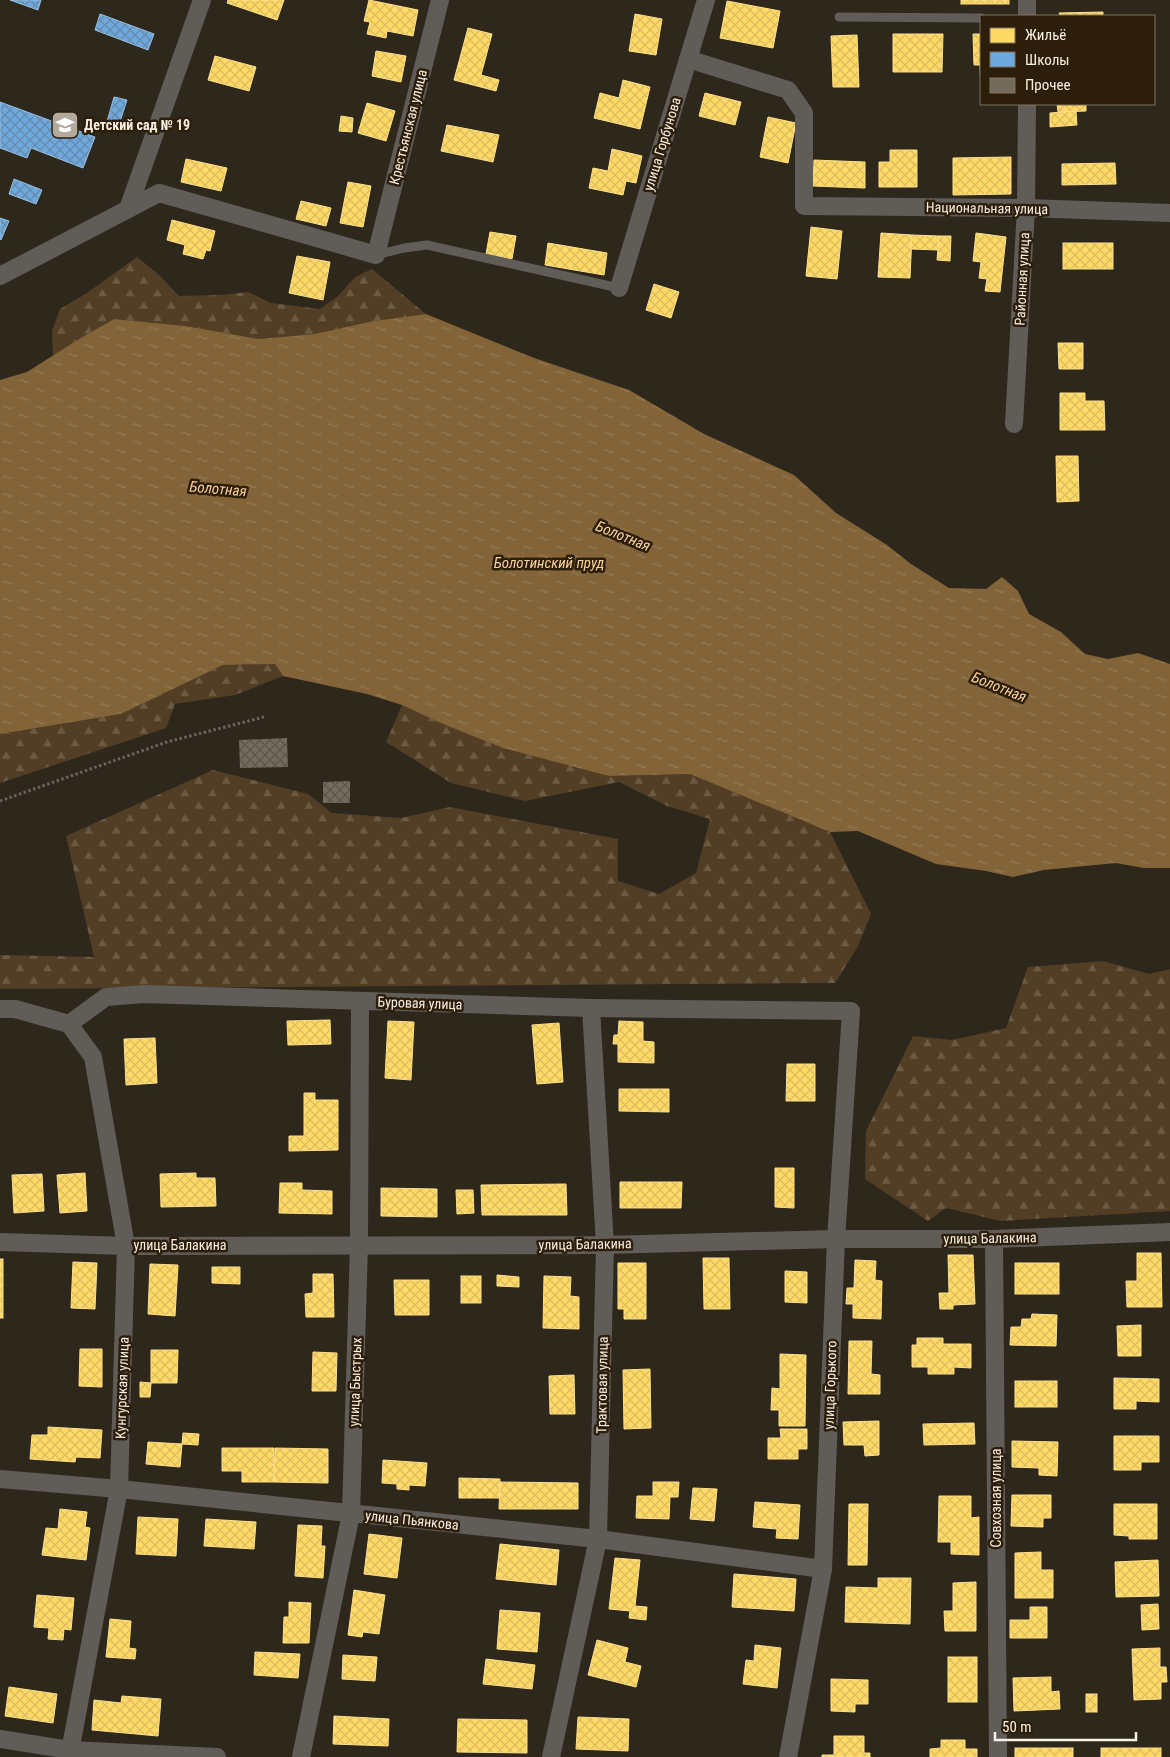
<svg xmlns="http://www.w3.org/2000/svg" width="1170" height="1757" viewBox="0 0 1170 1757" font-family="'Roboto Condensed',sans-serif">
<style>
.forest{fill:url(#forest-firs)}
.water{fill:url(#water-ripples)}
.homes{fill:url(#homes-cross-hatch);stroke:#fde08c}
.schools{fill:url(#schools-cross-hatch);stroke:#98bede}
.building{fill:url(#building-cross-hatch)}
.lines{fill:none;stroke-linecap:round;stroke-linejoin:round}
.path{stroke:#68645f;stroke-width:3;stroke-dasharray:2.5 2.5;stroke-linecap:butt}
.service{stroke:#605d58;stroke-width:9}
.minor{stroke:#605d58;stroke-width:18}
.labels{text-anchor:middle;stroke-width:5;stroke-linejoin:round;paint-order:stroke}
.poi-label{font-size:14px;font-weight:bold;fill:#f9f0e3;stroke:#2c1e0a;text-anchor:start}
.street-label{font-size:14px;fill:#f9f0e3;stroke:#2c1e0a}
.water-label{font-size:15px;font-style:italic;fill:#fad19a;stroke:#2c1e0a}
</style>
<defs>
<pattern id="forest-firs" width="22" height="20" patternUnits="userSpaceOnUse" patternTransform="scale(1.25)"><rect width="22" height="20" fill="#513e24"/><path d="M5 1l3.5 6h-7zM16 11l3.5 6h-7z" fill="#6b5a44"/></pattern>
<pattern id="water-ripples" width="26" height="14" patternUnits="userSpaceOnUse" patternTransform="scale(1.25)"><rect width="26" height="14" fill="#836439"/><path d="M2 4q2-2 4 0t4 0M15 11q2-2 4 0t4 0" fill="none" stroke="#957a56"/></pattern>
<pattern id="homes-cross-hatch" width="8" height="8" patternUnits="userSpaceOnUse" patternTransform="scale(1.25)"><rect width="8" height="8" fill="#ffd966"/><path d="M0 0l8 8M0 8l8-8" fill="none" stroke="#dbbc5f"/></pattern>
<pattern id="schools-cross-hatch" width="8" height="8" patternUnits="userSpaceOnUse" patternTransform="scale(1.25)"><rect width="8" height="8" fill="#6fa8dc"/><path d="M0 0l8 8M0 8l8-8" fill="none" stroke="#648bae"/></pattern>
<pattern id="building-cross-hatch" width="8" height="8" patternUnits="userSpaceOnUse" patternTransform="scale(1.25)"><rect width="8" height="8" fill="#746b5c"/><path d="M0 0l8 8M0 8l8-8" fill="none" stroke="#5b564e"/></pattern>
</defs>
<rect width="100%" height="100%" fill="#2e271c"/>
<g class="forest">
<path d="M 137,257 L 158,274 L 179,296 L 220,295 L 248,292 L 271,303 L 320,309 L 338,296 L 355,277 L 372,269 L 426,314 L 374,321 L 314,334 L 259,339 L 186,326 L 114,319 L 79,339 L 53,356 L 52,331 L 60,309 L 87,293 Z"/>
<path d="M 275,664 L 283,676 L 235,695 L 175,704 L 166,728 L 0,783 L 0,734 L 121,714 L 223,665 Z"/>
<path d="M 402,705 L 443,724 L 609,776 L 690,774 L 830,832 L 871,914 L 858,946 L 835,983 L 0,989 L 0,955 L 94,957 L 66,836 L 213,770 L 308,794 L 332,813 L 401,818 L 450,807 L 618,839 L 618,881 L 659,894 L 696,873 L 710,819 L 667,806 L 619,782 L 525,801 L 451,783 L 386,742 Z"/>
<path d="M 1103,961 L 1149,974 L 1170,969 L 1170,1211 L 1001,1221 L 946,1208 L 928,1221 L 865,1179 L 866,1131 L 913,1036 L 952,1040 L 1006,1028 L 1028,967 Z"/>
</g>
<path class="water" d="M 426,314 L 534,358 L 629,390 L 704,434 L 794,475 L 836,513 L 887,545 L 911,564 L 949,588 L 986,589 L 1002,577 L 1018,591 L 1029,614 L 1061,632 L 1085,654 L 1108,659 L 1138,653 L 1170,664 L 1170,868 L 1144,868 L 1116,863 L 1044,870 L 1013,877 L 986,871 L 936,864 L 858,831 L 830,832 L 690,774 L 609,776 L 503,748 L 443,724 L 402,705 L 367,694 L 283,676 L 275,664 L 223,665 L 121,714 L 0,734 L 0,380 L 27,372 L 79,339 L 114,319 L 186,326 L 259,339 L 314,334 L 374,321 Z"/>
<g class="homes">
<path d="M 228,0 L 284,0 L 277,20 L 227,3 Z"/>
<path d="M 369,0 L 418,10 L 413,36 L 387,31 L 386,38 L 367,34 L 370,22 L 364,21 Z"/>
<rect x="961" y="0" width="48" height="4"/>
<path d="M 727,1 L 780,11 L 773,48 L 720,38 Z"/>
<path d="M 1103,12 L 1103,16 L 1060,16 L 1059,13 Z"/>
<path d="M 635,14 L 662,19 L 656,55 L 629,51 Z"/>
<path d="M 468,28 L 492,34 L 481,75 L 499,80 L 496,91 L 454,80 Z"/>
<path d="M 893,34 L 943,34 L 942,72 L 893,72 Z"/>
<path d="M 973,34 L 981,34 L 981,88 L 980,65 L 974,65 Z"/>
<path d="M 857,35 L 859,87 L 833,87 L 831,36 Z"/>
<path d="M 376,51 L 406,56 L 401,82 L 372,76 Z"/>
<path d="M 215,56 L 256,67 L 249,91 L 208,80 Z"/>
<path d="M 623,80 L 650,87 L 640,129 L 594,118 L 600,93 L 619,98 Z"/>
<path d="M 705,93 L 741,102 L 735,125 L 699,116 Z"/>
<path d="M 367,103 L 395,111 L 386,141 L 358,133 Z"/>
<path d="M 1057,104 L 1086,104 L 1086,111 L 1058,112 Z"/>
<path d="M 1076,111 L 1077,125 L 1050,127 L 1050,113 Z"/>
<path d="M 341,116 L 353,118 L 352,132 L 339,131 Z"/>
<path d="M 768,117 L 796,123 L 788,163 L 760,157 Z"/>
<path d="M 447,125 L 499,135 L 493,162 L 441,151 Z"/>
<path d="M 612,149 L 642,156 L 636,183 L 626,181 L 623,195 L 589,188 L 593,168 L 608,171 Z"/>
<path d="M 890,150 L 917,150 L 917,187 L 879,187 L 879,162 L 890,162 Z"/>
<path d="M 1011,157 L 1011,194 L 953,195 L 953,158 Z"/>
<path d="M 186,159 L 227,168 L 221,191 L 181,182 Z"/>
<path d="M 814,160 L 865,162 L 865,188 L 813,186 Z"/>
<path d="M 1115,163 L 1116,184 L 1062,185 L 1062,164 Z"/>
<path d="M 348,182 L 371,186 L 363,227 L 340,223 Z"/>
<path d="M 301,201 L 331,208 L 326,226 L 296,219 Z"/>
<path d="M 172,220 L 215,231 L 210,251 L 206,250 L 203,259 L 183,254 L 185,245 L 167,240 Z"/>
<path d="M 811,227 L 842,231 L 837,279 L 806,276 Z"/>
<path d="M 490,232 L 516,236 L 512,259 L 486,254 Z"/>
<path d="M 881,233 L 912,235 L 910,278 L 878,277 Z"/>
<path d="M 976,233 L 1006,237 L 1000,292 L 985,291 L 987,279 L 979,278 L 981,262 L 973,261 Z"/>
<path d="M 912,235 L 939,236 L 938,250 L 911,249 Z"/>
<path d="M 939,236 L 951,236 L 950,261 L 937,260 Z"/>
<path d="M 548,243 L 607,253 L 604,275 L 545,265 Z"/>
<rect x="1063" y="243" width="50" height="26"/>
<path d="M 297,256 L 330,262 L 323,300 L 289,293 Z"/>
<path d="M 654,284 L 679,292 L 671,318 L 646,310 Z"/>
<path d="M 1058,343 L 1083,343 L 1083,369 L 1059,369 Z"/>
<path d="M 1060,393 L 1085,393 L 1085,401 L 1104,401 L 1105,430 L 1060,430 Z"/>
<path d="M 1056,456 L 1078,456 L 1079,501 L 1057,502 Z"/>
<path d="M 330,1020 L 331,1044 L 288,1045 L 287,1021 Z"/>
<path d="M 388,1021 L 414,1022 L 411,1080 L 385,1078 Z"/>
<path d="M 619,1021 L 643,1022 L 643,1041 L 654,1042 L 654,1063 L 618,1062 L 618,1044 L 613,1044 L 614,1035 L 618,1035 Z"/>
<path d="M 559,1023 L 563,1082 L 537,1084 L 532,1025 Z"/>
<path d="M 155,1038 L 157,1083 L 126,1085 L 124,1039 Z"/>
<path d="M 787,1064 L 815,1064 L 815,1101 L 786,1101 Z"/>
<path d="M 619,1089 L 669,1089 L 669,1112 L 619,1111 Z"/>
<path d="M 304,1093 L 315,1093 L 315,1100 L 338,1100 L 338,1150 L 289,1151 L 289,1136 L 304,1136 Z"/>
<path d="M 775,1168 L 794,1168 L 794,1208 L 775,1207 Z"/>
<path d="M 85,1173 L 87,1211 L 60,1213 L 57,1175 Z"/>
<path d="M 196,1173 L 196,1178 L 215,1178 L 216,1206 L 161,1207 L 160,1174 Z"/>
<path d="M 42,1174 L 44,1211 L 14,1213 L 12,1175 Z"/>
<path d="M 620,1182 L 682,1182 L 681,1208 L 620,1208 Z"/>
<path d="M 280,1183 L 302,1183 L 302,1190 L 332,1191 L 332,1214 L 279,1213 Z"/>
<path d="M 566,1184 L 567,1215 L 482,1215 L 481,1185 Z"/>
<path d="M 381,1188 L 437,1189 L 437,1217 L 381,1216 Z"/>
<path d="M 456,1190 L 473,1190 L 474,1213 L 457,1214 Z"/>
<path d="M 1137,1253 L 1161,1253 L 1162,1307 L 1127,1307 L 1126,1281 L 1137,1281 Z"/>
<path d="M 948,1255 L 973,1255 L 975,1304 L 953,1305 L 953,1309 L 940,1309 L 939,1293 L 949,1293 Z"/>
<path d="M 703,1258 L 729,1258 L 730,1309 L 704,1309 Z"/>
<rect x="0" y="1259" width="3" height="59"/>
<path d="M 855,1260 L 876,1261 L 875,1280 L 882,1281 L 881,1319 L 853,1318 L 853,1304 L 846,1304 L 847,1288 L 854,1288 Z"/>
<path d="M 73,1262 L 97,1263 L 95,1309 L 71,1308 Z"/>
<path d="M 618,1263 L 646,1263 L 646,1319 L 624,1319 L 624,1309 L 618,1309 Z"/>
<rect x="1015" y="1263" width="44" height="31"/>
<path d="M 150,1264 L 178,1265 L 175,1316 L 148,1314 Z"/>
<path d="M 212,1267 L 240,1267 L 240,1284 L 212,1283 Z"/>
<path d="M 785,1271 L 807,1272 L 807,1303 L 785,1302 Z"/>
<path d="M 313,1274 L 333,1274 L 334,1317 L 306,1317 L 305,1294 L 313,1293 Z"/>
<path d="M 497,1275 L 519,1277 L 519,1287 L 497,1286 Z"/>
<rect x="461" y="1276" width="20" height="27"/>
<path d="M 544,1276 L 571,1277 L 570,1296 L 579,1297 L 579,1329 L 543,1328 Z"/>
<path d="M 394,1280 L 429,1280 L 429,1315 L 395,1315 Z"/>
<path d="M 1032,1314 L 1057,1315 L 1056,1346 L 1010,1345 L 1011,1327 L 1021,1327 L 1022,1319 L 1031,1319 Z"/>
<path d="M 1141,1325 L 1141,1356 L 1118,1356 L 1117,1326 Z"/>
<path d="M 917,1338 L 943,1338 L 943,1344 L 971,1344 L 971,1368 L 954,1367 L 954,1374 L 928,1374 L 928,1367 L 912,1367 L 912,1345 L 917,1345 Z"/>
<path d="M 849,1341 L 872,1341 L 871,1374 L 880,1375 L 880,1394 L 848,1394 Z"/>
<path d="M 80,1349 L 102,1349 L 102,1387 L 79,1386 Z"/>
<path d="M 151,1350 L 178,1350 L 177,1383 L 151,1383 Z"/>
<path d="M 313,1352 L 337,1353 L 336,1391 L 312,1391 Z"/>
<path d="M 780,1354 L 806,1355 L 805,1426 L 779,1426 L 779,1410 L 771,1410 L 772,1388 L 780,1389 Z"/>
<path d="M 650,1369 L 651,1428 L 624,1429 L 623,1370 Z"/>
<path d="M 574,1375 L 575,1414 L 550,1414 L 549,1376 Z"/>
<path d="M 1114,1378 L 1159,1379 L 1159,1402 L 1136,1401 L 1136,1409 L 1114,1409 Z"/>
<rect x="1015" y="1381" width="42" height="26"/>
<path d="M 140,1382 L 151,1383 L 150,1397 L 140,1397 Z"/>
<path d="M 879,1421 L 879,1455 L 865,1456 L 864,1445 L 844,1445 L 843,1422 Z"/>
<path d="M 974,1423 L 975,1444 L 924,1445 L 923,1424 Z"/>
<path d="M 48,1427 L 102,1430 L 100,1458 L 76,1457 L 75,1462 L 30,1459 L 32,1435 L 48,1435 Z"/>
<path d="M 780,1429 L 807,1429 L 807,1449 L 798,1449 L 798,1459 L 768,1459 L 768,1438 L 781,1438 Z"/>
<path d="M 183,1433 L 199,1434 L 198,1445 L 182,1444 Z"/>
<path d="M 1114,1436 L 1159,1436 L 1159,1462 L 1141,1462 L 1141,1470 L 1114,1470 Z"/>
<path d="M 1012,1441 L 1058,1442 L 1057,1476 L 1039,1475 L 1039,1468 L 1012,1467 Z"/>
<path d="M 148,1442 L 182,1444 L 180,1467 L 146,1464 Z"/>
<path d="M 222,1448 L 274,1448 L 274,1482 L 242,1482 L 242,1471 L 222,1471 Z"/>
<path d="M 275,1448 L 328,1449 L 328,1483 L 274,1482 Z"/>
<path d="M 383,1460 L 427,1463 L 425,1486 L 409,1485 L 409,1490 L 397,1489 L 397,1484 L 382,1483 Z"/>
<path d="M 459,1478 L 500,1479 L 500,1498 L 459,1498 Z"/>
<path d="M 500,1482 L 578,1483 L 578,1509 L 499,1509 Z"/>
<path d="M 653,1482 L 679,1482 L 678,1497 L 670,1497 L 669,1519 L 636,1518 L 637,1496 L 653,1496 Z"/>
<path d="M 693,1488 L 717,1489 L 714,1521 L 690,1519 Z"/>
<path d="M 1012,1495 L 1051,1495 L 1051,1518 L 1043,1518 L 1043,1527 L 1011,1526 Z"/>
<path d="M 939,1496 L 971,1496 L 971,1518 L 979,1517 L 979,1555 L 951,1554 L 951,1542 L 938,1542 Z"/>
<path d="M 755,1502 L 800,1505 L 798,1539 L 776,1538 L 777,1529 L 753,1527 Z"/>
<path d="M 849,1504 L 868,1504 L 867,1565 L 848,1565 Z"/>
<path d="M 1114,1504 L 1157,1504 L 1157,1539 L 1129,1539 L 1129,1536 L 1114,1535 Z"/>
<path d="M 60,1509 L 87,1512 L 85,1527 L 90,1528 L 86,1560 L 42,1555 L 46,1528 L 58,1529 Z"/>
<path d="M 138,1517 L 178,1519 L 176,1556 L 136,1554 Z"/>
<path d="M 206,1519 L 256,1522 L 254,1549 L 204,1546 Z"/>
<path d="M 298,1525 L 322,1526 L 321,1546 L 325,1546 L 323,1578 L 295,1576 Z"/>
<path d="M 369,1534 L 402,1538 L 397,1578 L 364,1574 Z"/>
<path d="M 500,1544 L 559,1550 L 556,1585 L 496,1579 Z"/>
<path d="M 1041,1552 L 1041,1570 L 1053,1570 L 1053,1598 L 1015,1598 L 1015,1553 Z"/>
<path d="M 615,1558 L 640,1560 L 635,1606 L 647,1607 L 646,1620 L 629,1618 L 630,1611 L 609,1609 Z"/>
<path d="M 1158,1560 L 1159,1596 L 1116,1597 L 1115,1562 Z"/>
<path d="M 734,1574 L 796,1579 L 794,1611 L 732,1607 Z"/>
<path d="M 878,1578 L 911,1578 L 910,1624 L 845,1622 L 846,1587 L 878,1588 Z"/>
<path d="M 976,1582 L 976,1631 L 945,1631 L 944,1611 L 953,1611 L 953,1583 Z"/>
<path d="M 354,1590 L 385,1595 L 379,1634 L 363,1632 L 362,1637 L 348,1635 Z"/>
<path d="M 37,1595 L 74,1598 L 71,1630 L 64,1629 L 63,1640 L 48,1639 L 49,1628 L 34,1627 Z"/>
<path d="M 289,1602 L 311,1603 L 309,1643 L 283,1643 L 284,1617 L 289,1617 Z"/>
<path d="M 1158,1604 L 1159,1629 L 1142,1630 L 1141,1605 Z"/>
<path d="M 1030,1607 L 1047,1607 L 1047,1638 L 1010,1638 L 1010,1620 L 1030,1620 Z"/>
<path d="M 500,1610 L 540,1613 L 537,1652 L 497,1649 Z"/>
<path d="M 110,1619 L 131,1621 L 129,1648 L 136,1649 L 135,1659 L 106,1657 Z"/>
<path d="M 597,1640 L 628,1648 L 625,1662 L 641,1666 L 636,1687 L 588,1675 Z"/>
<path d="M 755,1645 L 781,1648 L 777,1688 L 743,1684 L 746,1660 L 754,1661 Z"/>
<path d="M 1160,1648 L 1160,1667 L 1166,1667 L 1167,1682 L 1161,1682 L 1161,1699 L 1134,1700 L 1132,1649 Z"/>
<path d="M 255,1652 L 300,1654 L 298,1678 L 254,1675 Z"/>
<path d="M 343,1655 L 377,1657 L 375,1681 L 342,1679 Z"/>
<rect x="948" y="1657" width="29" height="45"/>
<path d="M 486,1659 L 535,1665 L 532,1689 L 483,1684 Z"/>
<path d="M 1051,1677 L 1051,1692 L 1059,1691 L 1060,1709 L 1014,1711 L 1013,1678 Z"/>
<path d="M 831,1679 L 868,1680 L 868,1704 L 855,1704 L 855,1712 L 831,1711 Z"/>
<path d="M 9,1687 L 57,1694 L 53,1723 L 5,1716 Z"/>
<rect x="1086" y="1694" width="11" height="18"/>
<path d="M 122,1696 L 161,1699 L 158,1736 L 92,1730 L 94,1700 L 121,1703 Z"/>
<path d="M 334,1716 L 389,1719 L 388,1746 L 333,1744 Z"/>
<path d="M 578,1717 L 629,1719 L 628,1751 L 576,1749 Z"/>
<path d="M 458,1719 L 527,1720 L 527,1753 L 457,1752 Z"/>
<path d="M 834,1736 L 864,1736 L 864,1753 L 870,1753 L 870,1757 L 822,1757 L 822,1755 L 834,1755 Z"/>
<path d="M 941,1740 L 965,1740 L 965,1749 L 977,1749 L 977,1757 L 930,1757 L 930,1749 L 941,1748 Z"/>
<rect x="1015" y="1748" width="58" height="9"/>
<rect x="1101" y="1748" width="60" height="9"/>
</g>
<g class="schools">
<path d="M 10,0 L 41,0 L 38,10 Z"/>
<path d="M 100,14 L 154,34 L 148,50 L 95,30 Z"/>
<path d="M 114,97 L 127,100 L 118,128 L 106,125 Z"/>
<path d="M 0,102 L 95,137 L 83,168 L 31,148 L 27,158 L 0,148 Z"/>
<path d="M 14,179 L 42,190 L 36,204 L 9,194 Z"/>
<path d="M 0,218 L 9,221 L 1,240 L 0,239 Z"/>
</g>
<g class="building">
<path d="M 287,738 L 288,767 L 240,768 L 239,740 Z"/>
<path d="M 350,781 L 350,803 L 323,803 L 323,782 Z"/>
</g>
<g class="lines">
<path class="path" d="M 0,801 L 167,742 L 264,717"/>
<g class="service">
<path d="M 839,17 L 981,18"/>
<path d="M 376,255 L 404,248 L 427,245 L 619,288"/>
</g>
<g class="minor">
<path d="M 1027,16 L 1027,0"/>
<path d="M 688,59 L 788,90 L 804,113 L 804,206 L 1026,208 L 1170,213"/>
<path d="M 128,209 L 202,0"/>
<path d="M 0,276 L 159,193 L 376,255 L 440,0"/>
<path d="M 619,288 L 706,0"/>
<path d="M 1014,424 L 1026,208 L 1027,104"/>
<path d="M 0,1009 L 15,1009 L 69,1024 L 106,997 L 144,994 L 591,1008 L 851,1011 L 836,1239 L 823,1569 L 788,1757"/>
<path d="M 994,1239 L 998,1757"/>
<path d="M 0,1242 L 126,1246 L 605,1245 L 836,1239 L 994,1239 L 1170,1232"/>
<path d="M 0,1479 L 119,1489 L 598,1539 L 823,1569"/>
<path d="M 0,1739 L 70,1750 L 217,1757"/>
<path d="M 69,1757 L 119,1489 L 126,1246 L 93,1057 L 69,1024"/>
<path d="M 301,1757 L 351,1514 L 359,1245 L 360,1002"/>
<path d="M 551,1757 L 598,1539 L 605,1245 L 591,1008"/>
</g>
</g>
<defs>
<g id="school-square" transform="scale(1.4375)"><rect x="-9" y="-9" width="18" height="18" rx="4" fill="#b2aa9d" stroke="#2c1e0a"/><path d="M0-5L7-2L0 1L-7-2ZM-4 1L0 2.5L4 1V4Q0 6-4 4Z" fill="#fff"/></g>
</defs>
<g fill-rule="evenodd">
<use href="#school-square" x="65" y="125"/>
</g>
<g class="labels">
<g class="poi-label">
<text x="84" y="130">Детский сад № 19</text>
</g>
<g class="street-label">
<text transform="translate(408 127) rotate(-76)" y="5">Крестьянская улица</text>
<text transform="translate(662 144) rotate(-73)" y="5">улица Горбунова</text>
<text transform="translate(987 208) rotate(1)" y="5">Национальная улица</text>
<text transform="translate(1022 279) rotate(-87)" y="5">Районная улица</text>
<text transform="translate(420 1003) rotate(2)" y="5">Буровая улица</text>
<text transform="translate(990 1238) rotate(-1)" y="5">улица Балакина</text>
<text transform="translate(585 1244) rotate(-1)" y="5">улица Балакина</text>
<text x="180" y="1250">улица Балакина</text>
<text transform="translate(355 1382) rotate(-88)" y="5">улица Быстрых</text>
<text transform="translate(602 1385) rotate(-89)" y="5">Трактовая улица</text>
<text transform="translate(830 1385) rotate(-88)" y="5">улица Горького</text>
<text transform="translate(122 1388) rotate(-88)" y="5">Кунгурская улица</text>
<text transform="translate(996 1498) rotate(-90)" y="5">Совхозная улица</text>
<text transform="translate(412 1520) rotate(6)" y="5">улица Пьянкова</text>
</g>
<g class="water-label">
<text transform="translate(218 489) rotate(5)" y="5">Болотная</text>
<text transform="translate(623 536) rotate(22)" y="5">Болотная</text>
<text x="549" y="568">Болотинский пруд</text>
<text transform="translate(999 687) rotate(22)" y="5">Болотная</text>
</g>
</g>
<rect x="980" y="15" width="175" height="90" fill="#2c1e0a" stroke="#7e7261"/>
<rect x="990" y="28" width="25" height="15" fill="#ffd966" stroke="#7e7261"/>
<text x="1025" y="40" font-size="15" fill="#f9f0e3">Жильё</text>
<rect x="990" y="52" width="25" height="15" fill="#6fa8dc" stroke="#7e7261"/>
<text x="1025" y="65" font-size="15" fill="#f9f0e3">Школы</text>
<rect x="990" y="78" width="25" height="15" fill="#746b5c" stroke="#7e7261"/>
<text x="1025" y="90" font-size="15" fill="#f9f0e3">Прочее</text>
<path d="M995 1732v8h141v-8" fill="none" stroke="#f9f0e3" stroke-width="2.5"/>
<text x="1002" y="1732" font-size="15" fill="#f9f0e3" stroke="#2c1e0a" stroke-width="4" paint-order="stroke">50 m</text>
</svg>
